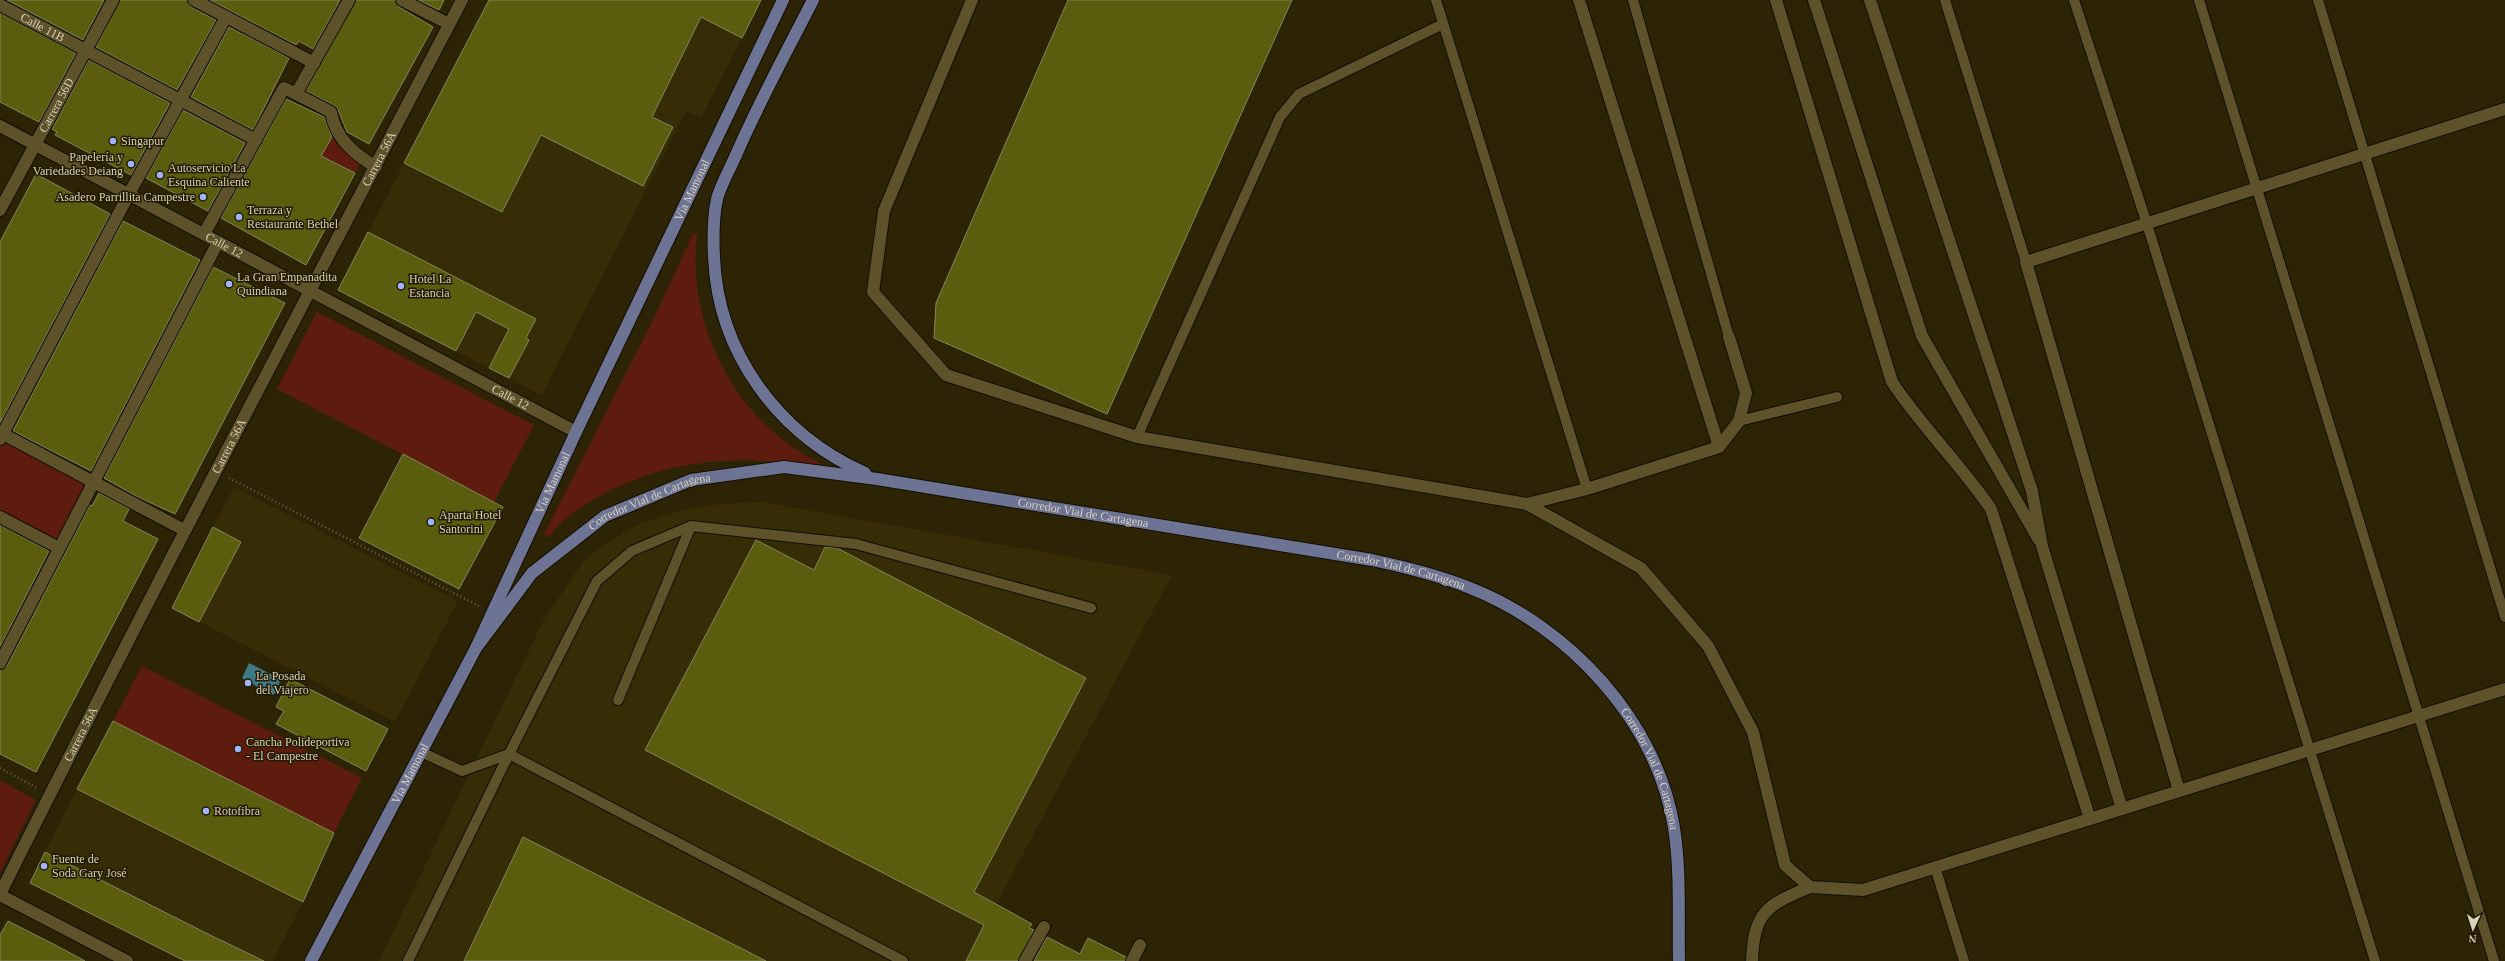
<svg xmlns="http://www.w3.org/2000/svg" width="2505" height="961" viewBox="0 0 2505 961" font-family="Georgia,serif">
<style>
.built{fill:#362c05}
.green{fill:#5e1c0f}
.water{fill:#3e7986}
.building{fill:#595d0d;stroke:#82865d}
.lines{fill:none;stroke-linecap:round;stroke-linejoin:round}
.lane-casing{stroke:#130e00;stroke-width:12}
.street-casing{stroke:#130e00;stroke-width:14}
.primary-casing{stroke:#130e00;stroke-width:14}
.path{stroke:#696045;stroke-width:2.5;stroke-dasharray:1 3;stroke-linecap:butt}
.lane{stroke:#5e522a;stroke-width:10}
.street{stroke:#5e522a;stroke-width:12}
.primary{stroke:#6d7392;stroke-width:12}
.poi-dot{fill:#a0b3fd;stroke:#231b00;stroke-width:1.5}
.labels{text-anchor:middle;stroke-width:3;stroke-linejoin:round;paint-order:stroke}
.street-label{font-size:12px;fill:#d8d1bc;stroke:#231b00}
.poi-label{font-size:12px;fill:#d8d1bc;stroke:#231b00;text-anchor:start}
</style>
<rect width="100%" height="100%" fill="#2d2405"/>
<g class="built">
<path d="M 489,0 L 761,0 L 701,118 L 686,111 L 542,395 L 456,351 L 486,293 L 368,233 Z"/>
<path d="M 234,487 L 458,601 L 395,722 L 172,608 Z"/>
<path d="M 762,502 L 1172,575 L 966,961 L 379,961 L 543,621 L 584,560 L 608,542 L 641,523 L 682,510 L 720,504 Z"/>
<path d="M 77,789 L 303,902 L 273,961 L 219,961 L 227,943 L 45,852 Z"/>
</g>
<g class="green">
<path d="M 332,138 L 359,164 L 355,173 L 313,151 L 318,142 L 327,146 Z"/>
<path d="M 693,234 L 697,234 C 686,327 737,424 822,464 L 822,466 C 735,456 670,456 591,501 C 580,508 566,517 557,527 C 553,531 552,535 546,537 L 544,534 L 654,318 Z"/>
<path d="M 317,312 L 534,425 L 494,502 L 277,389 Z"/>
<path d="M 0,440 L 86,482 L 53,548 L 0,522 Z"/>
<path d="M 142,666 L 362,778 L 334,833 L 113,721 Z"/>
<path d="M 0,780 L 36,800 L 0,873 Z"/>
</g>
<path class="water" d="M 249,663 L 280,679 L 278,692 L 272,695 L 242,678 Z"/>
<g class="building">
<path d="M 7,0 L 104,0 L 83,40 Z"/>
<path d="M 120,0 L 187,0 L 191,7 L 216,20 L 177,90 L 96,47 Z"/>
<path d="M 210,0 L 340,0 L 313,49 L 299,41 L 296,45 Z"/>
<path d="M 356,0 L 395,0 L 399,7 L 433,27 L 369,144 L 347,132 L 337,107 L 306,91 Z"/>
<path d="M 418,0 L 444,0 L 439,10 Z"/>
<path d="M 489,0 L 761,0 L 742,38 L 701,17 L 652,117 L 673,127 L 643,186 L 541,135 L 502,212 L 404,163 Z"/>
<path d="M 1068,0 L 1292,0 L 1107,414 L 934,338 L 936,303 Z"/>
<path d="M 0,13 L 76,53 L 39,122 L 0,102 Z"/>
<path d="M 229,27 L 289,58 L 253,130 L 191,97 Z"/>
<path d="M 89,60 L 170,103 L 131,175 L 55,135 L 57,132 L 52,129 Z"/>
<path d="M 286,99 L 324,117 L 332,137 L 321,156 L 355,173 L 306,265 L 221,218 Z"/>
<path d="M 183,110 L 245,143 L 208,211 L 146,178 Z"/>
<path d="M 36,174 L 110,214 L 0,423 L 0,242 Z"/>
<path d="M 123,221 L 200,260 L 91,471 L 13,431 Z"/>
<path d="M 368,232 L 536,319 L 526,338 L 529,340 L 509,378 L 489,368 L 509,329 L 476,312 L 456,351 L 338,290 Z"/>
<path d="M 213,267 L 285,303 L 175,514 L 136,496 L 104,478 Z"/>
<path d="M 403,454 L 503,507 L 459,589 L 359,538 Z"/>
<path d="M 99,493 L 129,509 L 123,521 L 158,539 L 36,772 L 0,754 L 0,670 L 7,666 L 90,505 L 92,506 Z"/>
<path d="M 0,525 L 49,551 L 0,647 Z"/>
<path d="M 213,527 L 241,542 L 199,622 L 172,608 Z"/>
<path d="M 756,540 L 814,570 L 825,547 L 837,548 L 1086,678 L 974,892 L 1032,924 L 1029,928 L 1034,930 L 1018,961 L 966,961 L 984,925 L 645,750 Z"/>
<path d="M 290,679 L 388,729 L 366,771 L 276,724 L 284,711 L 276,707 Z"/>
<path d="M 113,721 L 334,833 L 303,902 L 77,789 Z"/>
<path d="M 523,837 L 766,961 L 464,961 Z"/>
<path d="M 45,852 L 212,936 L 264,961 L 185,961 L 30,883 Z"/>
<path d="M 8,921 L 57,946 L 85,961 L 0,961 L 0,935 Z"/>
<path d="M 1047,937 L 1080,954 L 1088,938 L 1126,957 L 1125,961 L 1034,961 Z"/>
</g>
<g class="lines">
<g class="lane-casing">
<g id="lane">
<path d="M 1436,0 L 1587,489"/>
<path d="M 1633,0 L 1729,337"/>
<path d="M 1945,0 L 2026,262"/>
<path d="M 2074,0 L 2147,224 L 2375,961"/>
<path d="M 2199,0 L 2494,961"/>
<path d="M 2318,0 L 2505,617"/>
<path d="M 1739,421 L 1837,397"/>
<path d="M 1137,437 L 1280,117 L 1299,94 L 1443,24"/>
<path d="M 618,700 L 691,526"/>
<path d="M 421,752 L 462,771 L 509,754 L 903,961"/>
<path d="M 1935,867 L 1964,961"/>
<path d="M 408,961 L 509,754 L 597,581 L 632,551 L 691,526 L 856,544 L 1091,608"/>
</g>
</g>
<g class="street-casing">
<g id="street">
<path d="M 194,0 L 314,63"/>
<path d="M 402,0 L 449,24"/>
<path d="M 972,0 L 884,211 L 873,292 L 946,375 L 1137,437 L 1527,504 L 1587,489 L 1719,447 L 1739,421 L 1746,393 L 1729,337"/>
<path d="M 1579,0 L 1719,447"/>
<path d="M 1776,0 L 1892,382 C 1922,427 1961,465 1991,509 L 2090,819"/>
<path d="M 1814,0 L 1922,336 L 2039,540"/>
<path d="M 1870,0 L 2032,491 L 2042,546 L 2122,809"/>
<path id="s1" d="M 0,5 L 256,140"/>
<path d="M 296,94 L 331,112 C 335,138 354,154 376,167"/>
<path id="s2" d="M 0,126 L 576,432"/>
<path id="s3" d="M 0,210 L 113,0"/>
<path d="M 204,234 L 284,88 L 296,94 L 349,0"/>
<path d="M 3,434 L 184,530"/>
<path d="M 0,439 L 129,194 L 226,17"/>
<path d="M 1527,504 L 1641,568 L 1708,646 L 1753,732 L 1785,865 L 1810,887 L 1863,890 L 2505,689"/>
<path d="M 0,517 L 59,548"/>
<path d="M 0,663 L 218,242"/>
<path d="M 2179,791 L 2026,262 L 2505,109"/>
<path id="s4" d="M 0,894 C 150,594 307,297 462,0"/>
<path d="M 0,895 L 127,961"/>
<path d="M 1025,961 L 1044,927"/>
<path d="M 1132,961 L 1140,945"/>
<path d="M 1752,961 C 1754,910 1768,905 1810,887"/>
</g>
</g>
<g class="primary-casing">
<g id="primary">
<path d="M 813,0 C 787,51 759,102 736,155 C 730,169 721,184 717,199 C 713,218 713,238 714,257 C 718,353 778,434 865,473"/>
<path id="s5" d="M 476,648 L 532,573 L 605,516 L 691,480 L 784,467 L 877,479 L 1372,560 C 1405,567 1438,575 1470,588 C 1569,627 1657,721 1674,828 C 1681,872 1678,917 1679,961"/>
<path id="s6" d="M 311,961 L 476,648 L 576,432 L 783,0"/>
</g>
</g>
<g class="path">
<path d="M 229,478 L 479,606"/>
<path d="M 0,768 L 37,788"/>
</g>
<use href="#lane" class="lane"/>
<use href="#street" class="street"/>
<use href="#primary" class="primary"/>
</g>
<g class="poi-dot">
<circle cx="113" cy="141" r="4"/>
<circle cx="131" cy="164" r="4"/>
<circle cx="160" cy="175" r="4"/>
<circle cx="203" cy="197" r="4"/>
<circle cx="239" cy="217" r="4"/>
<circle cx="229" cy="284" r="4"/>
<circle cx="401" cy="286" r="4"/>
<circle cx="431" cy="522" r="4"/>
<circle cx="248" cy="683" r="4"/>
<circle cx="238" cy="749" r="4"/>
<circle cx="206" cy="811" r="4"/>
<circle cx="44" cy="866" r="4"/>
</g>
<g class="labels">
<g class="street-label">
<text dy="4" stroke="none"><textPath href="#s1" startOffset="48">Calle 11B</textPath></text>
<text dy="4" stroke="none"><textPath href="#s3" startOffset="119">Carrera 56D</textPath></text>
<text dy="4" stroke="none"><textPath href="#s4" startOffset="827">Carrera 56A</textPath></text>
<text dy="4" stroke="none"><textPath href="#s6" startOffset="860">Vía Mamonal</textPath></text>
<text dy="4" stroke="none"><textPath href="#s2" startOffset="254">Calle 12</textPath></text>
<text dy="4" stroke="none"><textPath href="#s2" startOffset="578">Calle 12</textPath></text>
<text dy="4" stroke="none"><textPath href="#s4" startOffset="503">Carrera 56A</textPath></text>
<text dy="4" stroke="none"><textPath href="#s6" startOffset="536">Vía Mamonal</textPath></text>
<text dy="4" stroke="none"><textPath href="#s5" startOffset="233">Corredor Vial de Cartagena</textPath></text>
<text dy="4" stroke="none"><textPath href="#s5" startOffset="676">Corredor Vial de Cartagena</textPath></text>
<text dy="4" stroke="none"><textPath href="#s5" startOffset="999">Corredor Vial de Cartagena</textPath></text>
<text dy="4" stroke="none"><textPath href="#s4" startOffset="179">Carrera 56A</textPath></text>
<text dy="4" stroke="none"><textPath href="#s5" startOffset="1335">Corredor Vial de Cartagena</textPath></text>
<text dy="4" stroke="none"><textPath href="#s6" startOffset="212">Vía Mamonal</textPath></text>
</g>
<g class="poi-label">
<text x="121" y="145">Singapur</text>
<text x="123" y="161" text-anchor="end">Papelería y<tspan x="123" dy="14">Variedades Deiang</tspan></text>
<text x="168" y="172">Autoservicio La<tspan x="168" dy="14">Esquina Caliente</tspan></text>
<text x="195" y="201" text-anchor="end">Asadero Parrillita Campestre</text>
<text x="247" y="214">Terraza y<tspan x="247" dy="14">Restaurante Bethel</tspan></text>
<text x="237" y="281">La Gran Empanadita<tspan x="237" dy="14">Quindiana</tspan></text>
<text x="409" y="283">Hotel La<tspan x="409" dy="14">Estancia</tspan></text>
<text x="439" y="519">Aparta Hotel<tspan x="439" dy="14">Santorini</tspan></text>
<text x="256" y="680">La Posada<tspan x="256" dy="14">del Viajero</tspan></text>
<text x="246" y="746">Cancha Polideportiva<tspan x="246" dy="14">- El Campestre</tspan></text>
<text x="214" y="815">Rotofibra</text>
<text x="52" y="863">Fuente de<tspan x="52" dy="14">Soda Gary José</tspan></text>
</g>
</g>
<g transform="translate(2473 929) rotate(183)" stroke="#231b00" stroke-width="3" paint-order="stroke">
<path d="M0-3L7 15L0 10L-7 15Z" fill="#d8d1bc"/>
<text y="-6" font-size="11" font-weight="bold" text-anchor="middle" fill="#d8d1bc">N</text>
</g>
</svg>
